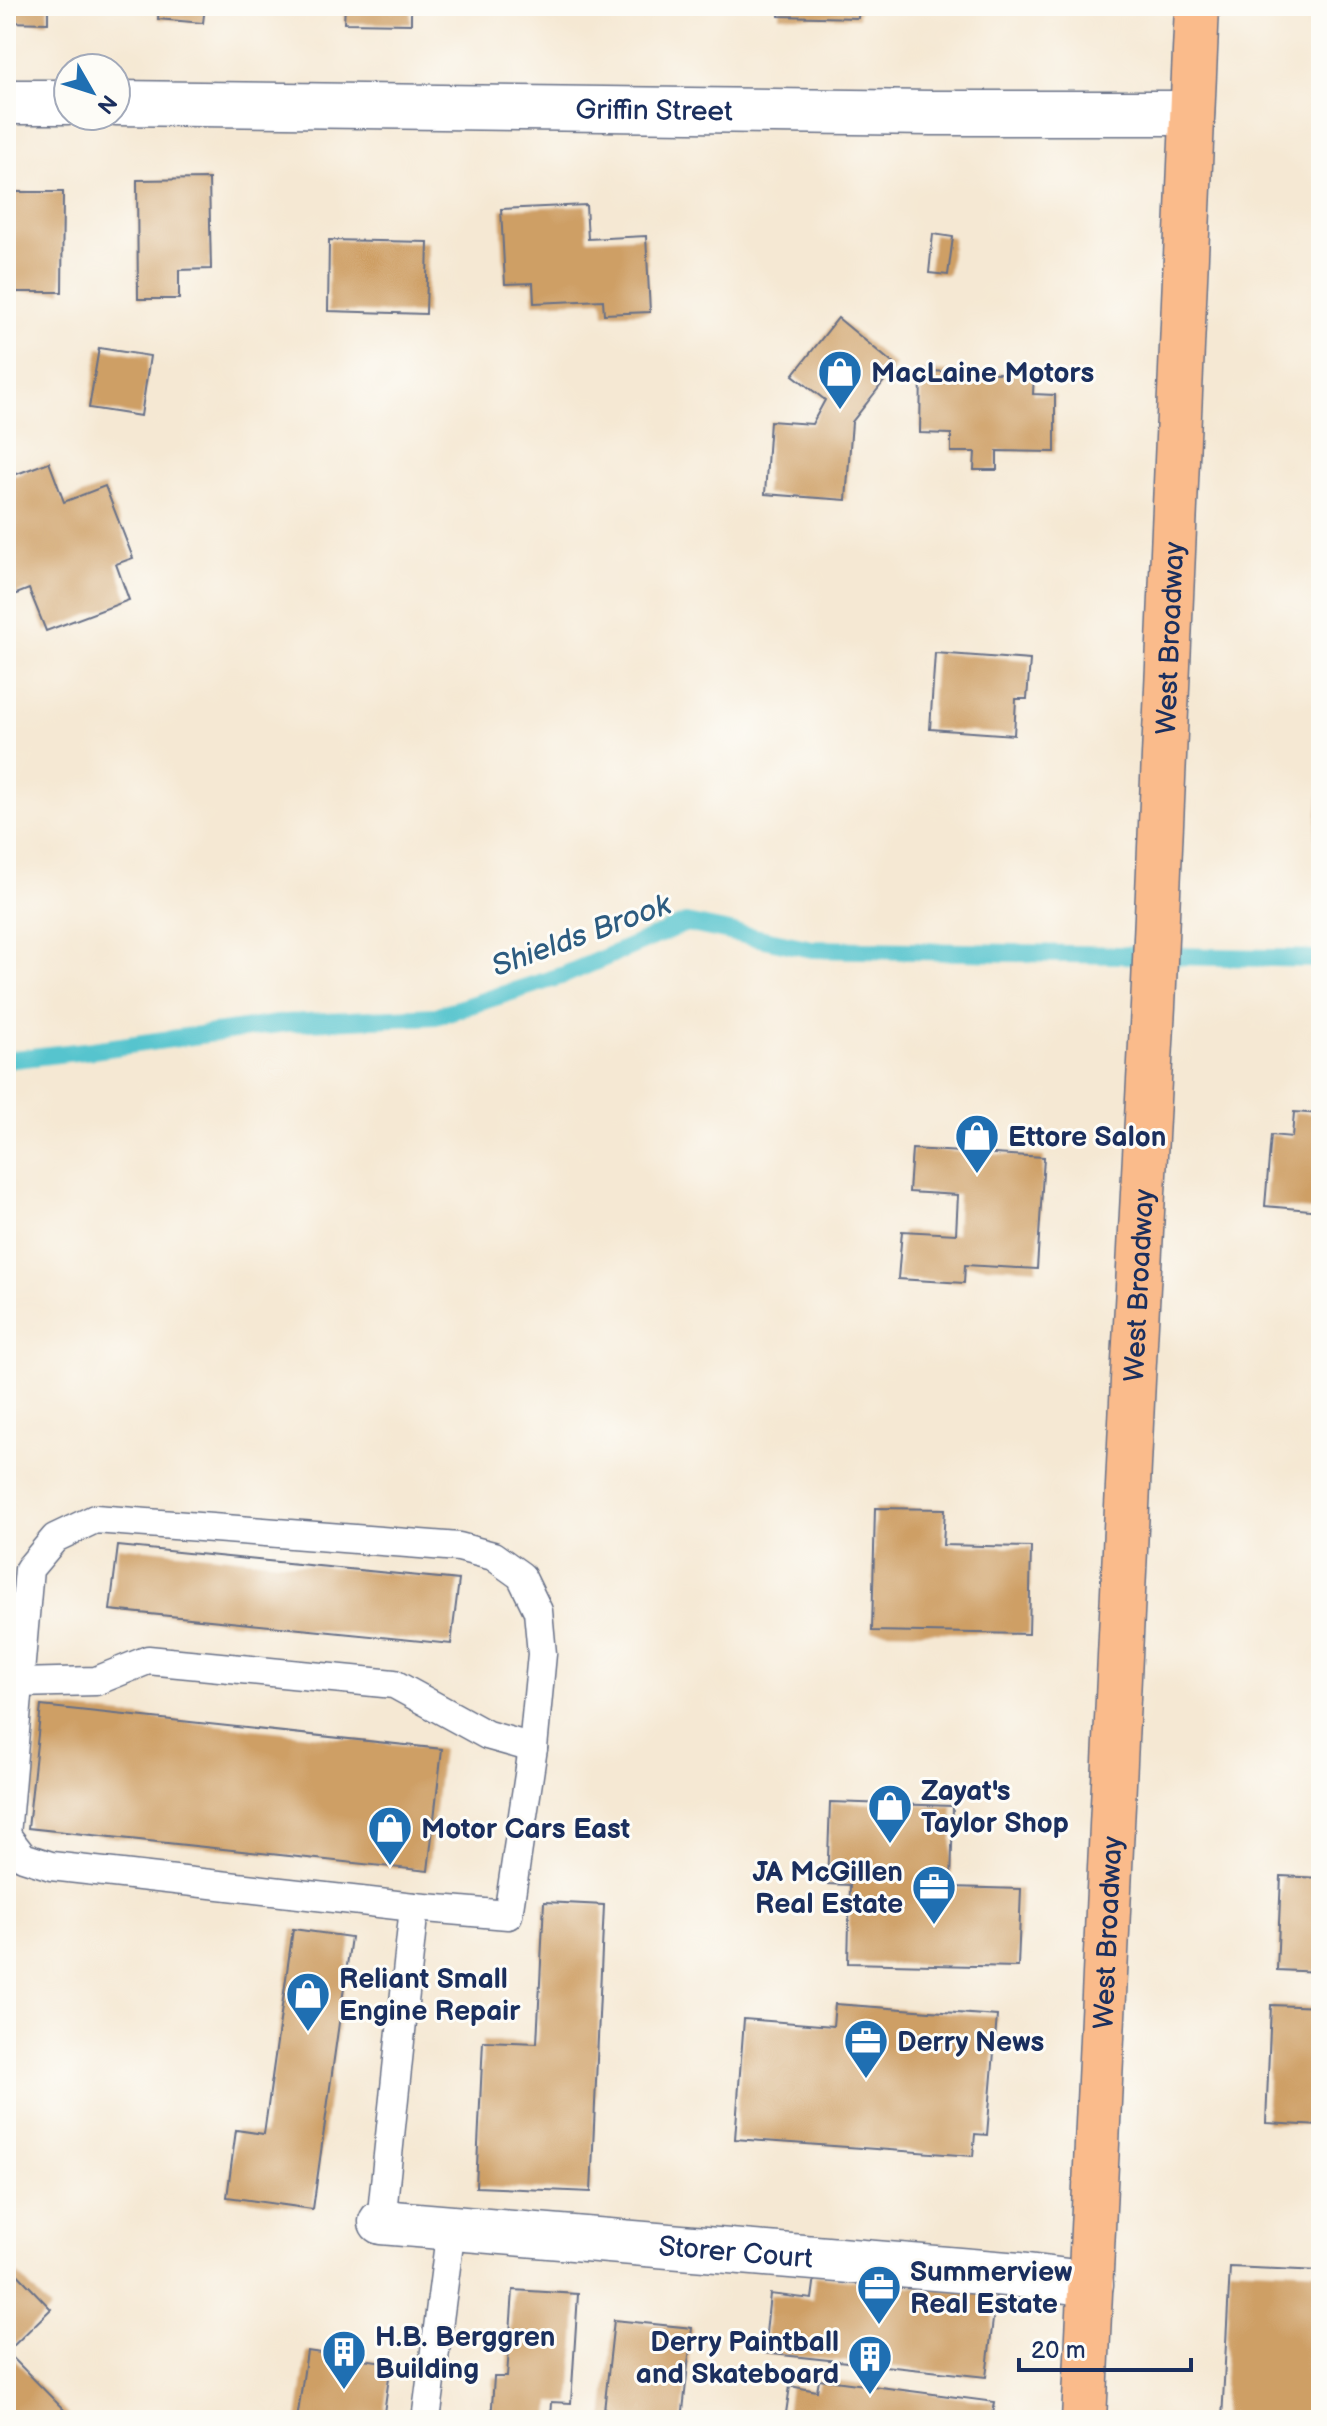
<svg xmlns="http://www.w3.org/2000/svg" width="1327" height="2426" viewBox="0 0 1327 2426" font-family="'Balsamiq Sans',sans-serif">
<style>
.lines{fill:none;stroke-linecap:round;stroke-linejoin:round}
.stream{stroke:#57c4ce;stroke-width:18}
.building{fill:#ce9f65}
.service-casing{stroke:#677087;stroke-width:31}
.minor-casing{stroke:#677087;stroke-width:47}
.primary-casing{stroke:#677087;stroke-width:47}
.service{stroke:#fff;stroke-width:28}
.minor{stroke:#fff;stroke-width:44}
.primary{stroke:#fabb8b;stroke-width:44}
.labels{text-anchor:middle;stroke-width:6;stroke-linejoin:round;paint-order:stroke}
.street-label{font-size:28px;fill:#1b2f5e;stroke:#fdfcf7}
.poi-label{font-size:28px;font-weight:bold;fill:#1b2f5e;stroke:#fdfcf7;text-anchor:start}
.water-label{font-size:30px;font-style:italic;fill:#2d5c80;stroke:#fdfcf7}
</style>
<rect width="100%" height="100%" fill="#fdfcf7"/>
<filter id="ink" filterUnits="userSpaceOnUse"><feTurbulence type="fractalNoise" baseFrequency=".0125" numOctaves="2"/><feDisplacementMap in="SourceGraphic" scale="16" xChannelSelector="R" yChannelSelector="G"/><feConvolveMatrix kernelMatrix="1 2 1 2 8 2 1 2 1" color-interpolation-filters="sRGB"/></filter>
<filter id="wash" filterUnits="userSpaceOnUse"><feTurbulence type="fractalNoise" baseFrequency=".006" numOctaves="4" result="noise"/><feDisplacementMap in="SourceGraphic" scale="32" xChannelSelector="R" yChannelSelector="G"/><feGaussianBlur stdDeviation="1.8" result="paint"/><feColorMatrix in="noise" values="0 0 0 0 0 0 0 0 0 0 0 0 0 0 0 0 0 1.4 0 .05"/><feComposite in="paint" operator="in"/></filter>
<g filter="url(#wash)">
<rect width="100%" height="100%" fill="#f5e8d3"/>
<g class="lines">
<path class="stream" d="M 6,1060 L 93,1050 L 285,1023 L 436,1016 L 564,975 L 686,923 L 812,949 L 1321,959"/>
</g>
<g id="blocks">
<g class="building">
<path d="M 6,6 L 48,6 L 48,23 L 6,22 Z"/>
<path d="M 159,6 L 205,6 L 203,23 L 158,19 Z"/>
<path d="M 345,6 L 411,6 L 411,24 L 344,23 Z"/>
<path d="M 779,6 L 859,6 L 858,18 L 779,16 Z"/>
<path d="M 209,179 L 211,269 L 179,270 L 179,299 L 138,299 L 137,180 Z"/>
<path d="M 6,192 L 63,192 L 62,292 L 6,292 Z"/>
<path d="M 586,205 L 588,239 L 646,236 L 650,312 L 604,314 L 603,300 L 534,303 L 533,283 L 505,284 L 501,209 Z"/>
<path d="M 933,234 L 953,237 L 948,275 L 929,273 Z"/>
<path d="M 329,240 L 428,242 L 426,314 L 328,311 Z"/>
<path d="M 838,318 L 896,366 L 852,422 L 846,500 L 765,494 L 770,421 L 812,424 L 825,400 L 793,375 Z"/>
<path d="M 99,348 L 150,356 L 141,416 L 89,408 Z"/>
<path d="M 921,371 L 1034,374 L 1033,394 L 1055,395 L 1055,452 L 997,451 L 997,470 L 974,470 L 975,452 L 951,452 L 951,434 L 920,433 Z"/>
<path d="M 1319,452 L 1321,452 L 1321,474 L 1317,474 Z"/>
<path d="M 49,462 L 64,502 L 105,486 L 133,558 L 116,564 L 129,600 L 46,631 L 29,589 L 6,598 L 6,478 Z"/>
<path d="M 935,653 L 1030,660 L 1027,699 L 1016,699 L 1014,735 L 930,729 Z"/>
<path d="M 1319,793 L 1321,793 L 1321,839 L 1315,839 Z"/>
<path d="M 1294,1112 L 1321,1114 L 1321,1211 L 1265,1206 L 1271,1135 L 1292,1137 Z"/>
<path d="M 912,1149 L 1044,1157 L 1037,1269 L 965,1265 L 964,1283 L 898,1279 L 902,1231 L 956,1234 L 958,1195 L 909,1192 Z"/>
<path d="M 875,1508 L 945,1509 L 943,1545 L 1031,1547 L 1029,1634 L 872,1631 Z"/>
<path d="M 118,1546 L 459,1580 L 451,1644 L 110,1610 Z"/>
<path d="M 41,1706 L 442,1749 L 428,1871 L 28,1828 Z"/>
<path d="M 830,1802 L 953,1806 L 951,1887 L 1021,1889 L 1018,1967 L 848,1963 L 850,1885 L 827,1884 Z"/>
<path d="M 1281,1876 L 1321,1878 L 1321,1972 L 1277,1970 Z"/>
<path d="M 544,1902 L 604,1905 L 591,2192 L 476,2187 L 483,2041 L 537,2043 Z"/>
<path d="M 293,1929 L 351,1937 L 313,2209 L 227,2197 L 236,2130 L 264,2134 Z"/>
<path d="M 835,2004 L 997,2016 L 987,2135 L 975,2134 L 973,2156 L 735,2139 L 744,2019 L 833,2026 Z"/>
<path d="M 1271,2005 L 1321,2007 L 1321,2126 L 1266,2123 Z"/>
<path d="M 8,2264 L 51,2309 L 7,2352 L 74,2420 L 6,2420 L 6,2266 Z"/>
<path d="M 1230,2267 L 1321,2271 L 1321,2420 L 1222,2420 Z"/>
<path d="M 815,2276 L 996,2295 L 986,2377 L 764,2353 L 770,2294 L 812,2299 Z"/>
<path d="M 513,2290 L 578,2294 L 571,2403 L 551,2402 L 550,2420 L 491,2420 L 494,2377 L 507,2377 Z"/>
<path d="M 614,2320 L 692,2328 L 682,2420 L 603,2420 Z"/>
<path d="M 307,2351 L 391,2363 L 383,2420 L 297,2420 Z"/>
<path d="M 819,2379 L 995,2402 L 992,2420 L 785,2420 L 790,2386 L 817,2391 Z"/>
</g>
</g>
</g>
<g filter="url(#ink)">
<use href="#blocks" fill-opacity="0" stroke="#677087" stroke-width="2"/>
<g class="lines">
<g class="service-casing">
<g id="service">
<path d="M 95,1519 L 459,1547 L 493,1556 L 521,1576 L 538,1611 L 542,1654 L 533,1748 L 508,1915 L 414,1907 L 51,1866 L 23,1857 L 6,1835 L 29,1569 L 55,1538 Z"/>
<path d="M 18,1683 L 96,1681 L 148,1660 L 394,1684 L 487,1735 L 533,1748"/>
<path d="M 381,2222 L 414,1907"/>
<path d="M 426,2420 L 451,2228"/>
</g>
</g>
<g class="minor-casing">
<g id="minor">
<path d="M 6,102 L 68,102"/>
<path id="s1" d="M 116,103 L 932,113 L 1192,113"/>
<path id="s2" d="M 381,2222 L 1019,2275 L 1091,2284"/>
</g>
</g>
<g class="primary-casing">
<g id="primary">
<path id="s3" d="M 1084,2420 L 1133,1380 L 1153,1006 L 1197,6"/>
</g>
</g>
<use href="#service" class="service"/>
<use href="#minor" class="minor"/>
<use href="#primary" class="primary"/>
</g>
</g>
<defs>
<g id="shop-pin" transform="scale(2.3)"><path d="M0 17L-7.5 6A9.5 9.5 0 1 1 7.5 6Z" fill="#1f6fb2" stroke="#fdfcf7"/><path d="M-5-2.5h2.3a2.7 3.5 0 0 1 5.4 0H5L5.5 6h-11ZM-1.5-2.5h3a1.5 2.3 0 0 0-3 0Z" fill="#fff"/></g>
<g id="office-pin" transform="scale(2.3)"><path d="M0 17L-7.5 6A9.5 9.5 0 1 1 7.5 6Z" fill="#1f6fb2" stroke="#fdfcf7"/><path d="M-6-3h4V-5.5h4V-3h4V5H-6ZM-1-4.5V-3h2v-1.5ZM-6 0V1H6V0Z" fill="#fff"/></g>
<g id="building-pin" transform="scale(2.3)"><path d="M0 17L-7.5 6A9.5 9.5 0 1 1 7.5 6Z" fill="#1f6fb2" stroke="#fdfcf7"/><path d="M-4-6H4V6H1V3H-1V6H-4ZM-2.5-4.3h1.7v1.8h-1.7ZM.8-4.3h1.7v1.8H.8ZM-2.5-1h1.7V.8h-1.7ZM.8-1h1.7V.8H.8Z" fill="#fff"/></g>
</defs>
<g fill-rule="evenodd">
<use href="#shop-pin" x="840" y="372"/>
<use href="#shop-pin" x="977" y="1136"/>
<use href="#shop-pin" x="890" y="1806"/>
<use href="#shop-pin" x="390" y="1828"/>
<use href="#office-pin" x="934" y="1887"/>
<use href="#shop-pin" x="308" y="1994"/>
<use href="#office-pin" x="866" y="2041"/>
<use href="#office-pin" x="879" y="2287"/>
<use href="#building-pin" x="344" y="2352"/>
<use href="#building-pin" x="870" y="2357"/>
</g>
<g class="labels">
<g class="street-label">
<text dy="10" stroke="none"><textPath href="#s1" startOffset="538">Griffin Street</textPath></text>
<text dy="10" stroke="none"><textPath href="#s3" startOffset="1784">West Broadway</textPath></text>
<text dy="10" stroke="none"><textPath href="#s3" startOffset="1136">West Broadway</textPath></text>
<text dy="10" stroke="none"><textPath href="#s3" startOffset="488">West Broadway</textPath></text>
<text dy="10" stroke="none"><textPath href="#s2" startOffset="356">Storer Court</textPath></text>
</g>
<g class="poi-label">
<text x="871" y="382">MacLaine Motors</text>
<text x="1008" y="1146">Ettore Salon</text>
<text x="921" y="1800">Zayat's<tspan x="921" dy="32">Taylor Shop</tspan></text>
<text x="421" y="1838">Motor Cars East</text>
<text x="903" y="1881" text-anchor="end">JA McGillen<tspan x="903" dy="32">Real Estate</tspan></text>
<text x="339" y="1988">Reliant Small<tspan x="339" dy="32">Engine Repair</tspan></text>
<text x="897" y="2051">Derry News</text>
<text x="910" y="2281">Summerview<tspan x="910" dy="32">Real Estate</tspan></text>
<text x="375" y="2346">H.B. Berggren<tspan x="375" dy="32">Building</tspan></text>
<text x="839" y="2351" text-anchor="end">Derry Paintball<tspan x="839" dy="32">and Skateboard</tspan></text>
</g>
<g class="water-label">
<text transform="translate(581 935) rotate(-20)" y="10">Shields Brook</text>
</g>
</g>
<rect width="1327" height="2426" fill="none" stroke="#fdfcf7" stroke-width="32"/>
<g transform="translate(92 92) rotate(129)"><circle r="38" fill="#fdfcf7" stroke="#a3aaba" stroke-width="2"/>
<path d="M0-6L14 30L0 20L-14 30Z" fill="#1f6fb2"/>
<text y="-12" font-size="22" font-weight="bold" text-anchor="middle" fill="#1b2f5e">N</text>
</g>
<path d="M1019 2358v12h172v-12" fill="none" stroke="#1b2f5e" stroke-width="4"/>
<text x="1031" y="2358" font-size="24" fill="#1b2f5e" stroke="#fdfcf7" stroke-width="6" paint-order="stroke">20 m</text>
</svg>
